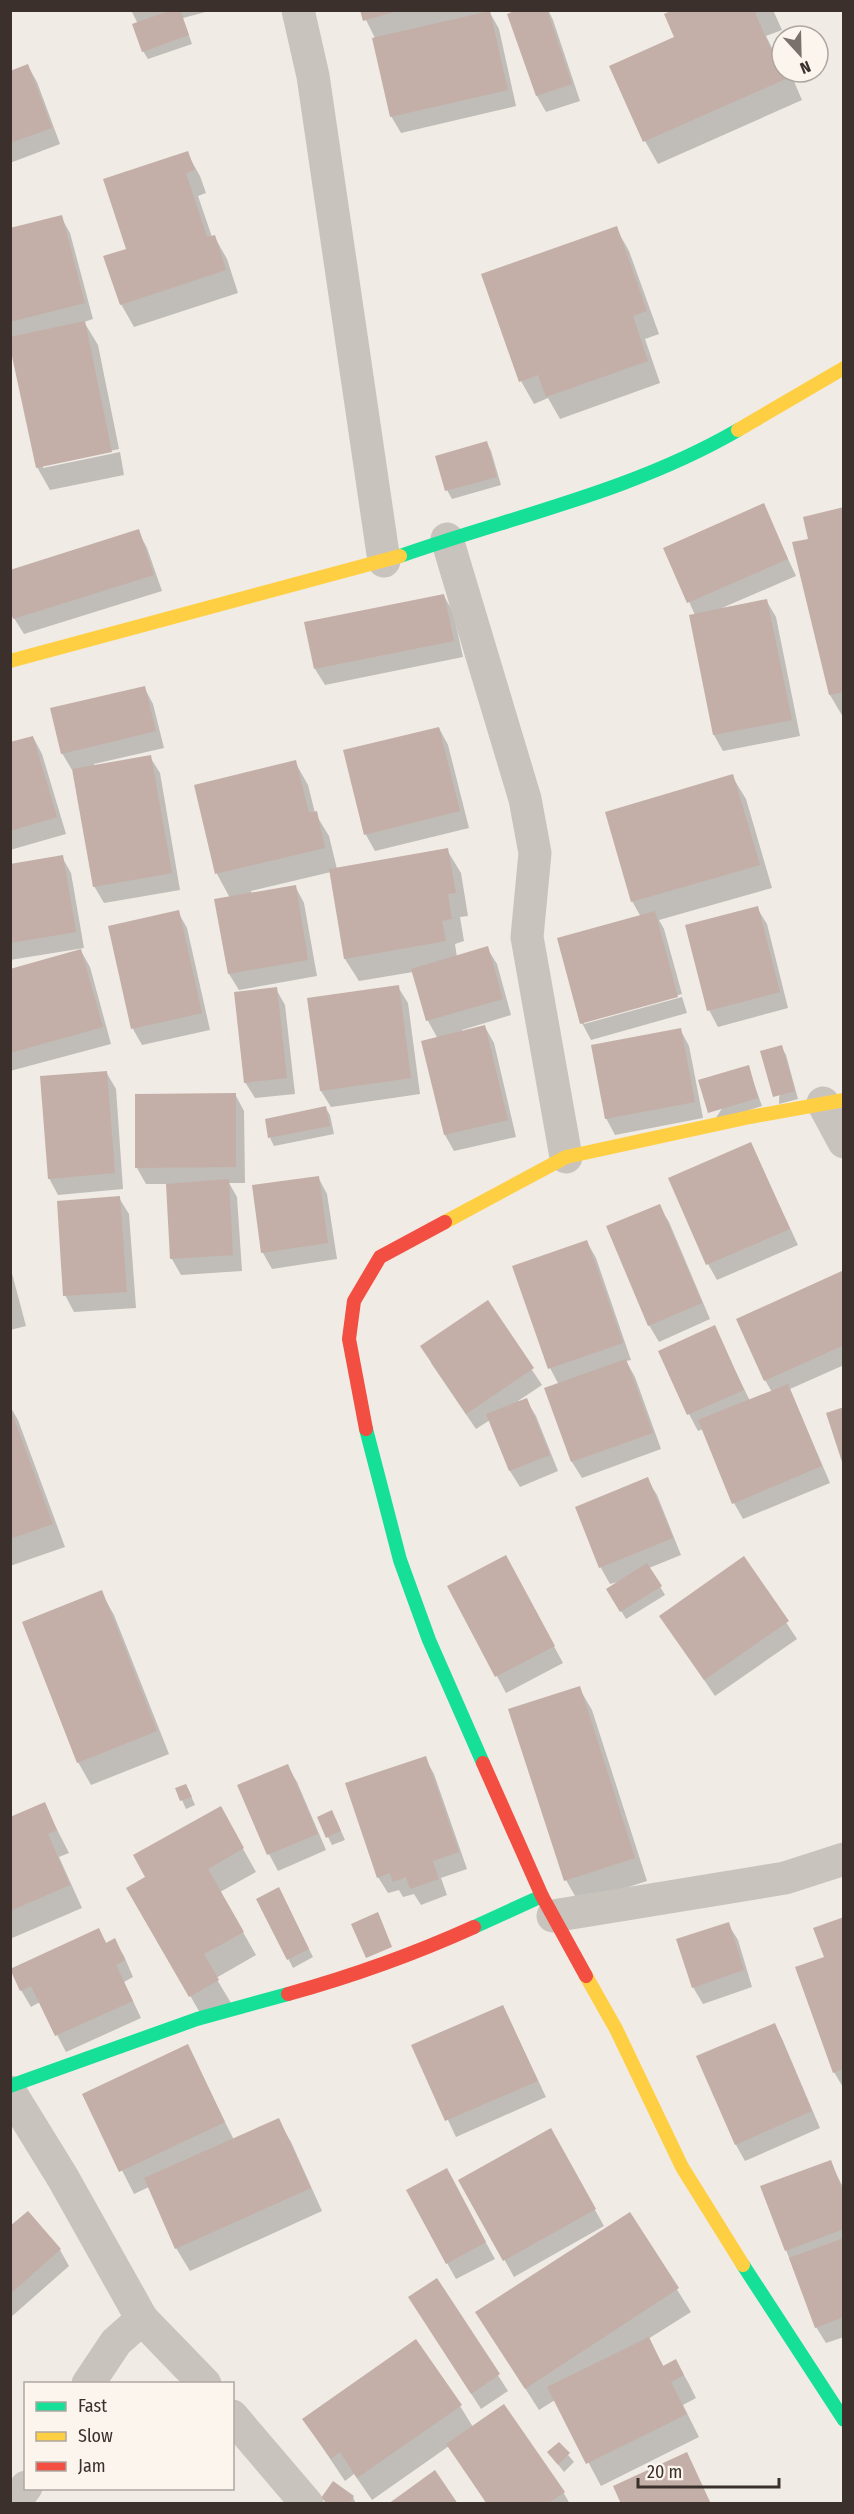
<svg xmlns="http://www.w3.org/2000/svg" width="854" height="2514" viewBox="0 0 854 2514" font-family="'Fira Sans Condensed',sans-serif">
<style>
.shadow{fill:#0003}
.building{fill:#c3afa7}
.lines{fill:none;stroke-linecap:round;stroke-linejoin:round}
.street{stroke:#c9c3be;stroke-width:33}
.fast{stroke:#16e098;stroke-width:14}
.slow{stroke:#ffcf43;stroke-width:14}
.jam{stroke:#f24e42;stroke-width:14}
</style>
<rect width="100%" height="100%" fill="#f0ebe5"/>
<g class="shadow">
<path d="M 131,10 L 213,10 L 183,18 L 192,44 L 148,59 L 143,51 L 138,24 Z"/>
<path d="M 361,10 L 491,10 L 489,11 L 499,29 L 516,106 L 401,133 L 391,116 L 375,38 Z"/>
<path d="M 522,10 L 548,10 L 553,20 L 580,101 L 546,112 L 537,96 L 509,15 Z"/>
<path d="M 676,10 L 773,10 L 782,30 L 766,36 L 774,52 L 782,58 L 782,72 L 790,72 L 802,100 L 658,164 L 645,141 L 676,38 Z"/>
<path d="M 28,66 L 37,82 L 60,144 L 10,163 L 10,72 Z"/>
<path d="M 187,153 L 200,176 L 206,193 L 198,196 L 212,237 L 214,236 L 227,259 L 238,293 L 134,327 L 121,304 Z"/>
<path d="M 61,217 L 70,233 L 93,319 L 84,322 L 98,345 L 119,449 L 43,465 L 43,468 L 120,452 L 124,475 L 50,490 L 37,467 L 10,341 L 10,230 Z"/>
<path d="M 616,228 L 629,251 L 659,334 L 645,339 L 660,383 L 560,419 L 548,398 L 534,404 L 521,381 Z"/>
<path d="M 487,443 L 491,451 L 501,485 L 452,499 L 447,490 Z"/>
<path d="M 763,505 L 796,576 L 722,608 L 766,600 L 776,617 L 800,736 L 723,751 L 714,735 L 691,616 L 695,615 L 665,548 Z"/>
<path d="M 844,509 L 844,717 L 843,717 L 830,695 L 810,540 Z"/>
<path d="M 138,531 L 147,548 L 162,591 L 24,634 L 14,618 Z"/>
<path d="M 444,596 L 453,612 L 463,657 L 325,685 L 315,669 Z"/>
<path d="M 144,687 L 153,704 L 164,748 L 94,764 L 95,767 L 150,757 L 160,773 L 180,890 L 104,903 L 94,886 L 74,769 L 72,770 L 62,753 Z"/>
<path d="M 439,728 L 448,745 L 469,828 L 375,851 L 366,835 Z"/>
<path d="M 33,737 L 42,754 L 66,834 L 10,850 L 10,744 Z"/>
<path d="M 295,762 L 308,785 L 315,813 L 329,836 L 337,869 L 447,850 L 461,873 L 468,916 L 460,917 L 464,941 L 455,944 L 457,957 L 487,948 L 497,964 L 511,1015 L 462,1030 L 462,1033 L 485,1027 L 494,1043 L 516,1137 L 454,1151 L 445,1135 L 438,1039 L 428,1021 L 413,972 L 359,981 L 345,959 L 331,872 L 251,891 L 252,894 L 295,886 L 304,903 L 317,976 L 239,990 L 229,974 L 230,898 L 217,874 L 196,786 Z"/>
<path d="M 732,776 L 746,799 L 772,888 L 659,920 L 664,929 L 682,994 L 584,1021 L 584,1024 L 682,997 L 687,1013 L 591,1040 L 582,1023 L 641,917 L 632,901 Z"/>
<path d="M 62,857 L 71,873 L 84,948 L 10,960 L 10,866 Z"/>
<path d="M 757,908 L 767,924 L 788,1008 L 718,1027 L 709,1010 Z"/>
<path d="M 178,912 L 187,928 L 210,1030 L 142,1045 L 133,1029 Z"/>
<path d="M 81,951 L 90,967 L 111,1044 L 10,1071 L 10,971 Z"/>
<path d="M 398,987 L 408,1003 L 420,1094 L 331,1107 L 321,1091 L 309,1000 Z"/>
<path d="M 276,989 L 285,1005 L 295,1094 L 255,1098 L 245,1082 Z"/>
<path d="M 680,1029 L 689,1046 L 703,1118 L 615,1135 L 606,1118 Z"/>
<path d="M 781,1046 L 786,1055 L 798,1099 L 779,1104 Z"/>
<path d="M 748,1067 L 762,1106 L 714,1121 Z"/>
<path d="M 106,1072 L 116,1089 L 123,1189 L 58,1195 L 49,1178 Z"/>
<path d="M 235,1094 L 244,1111 L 245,1183 L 229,1183 L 237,1197 L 242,1271 L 181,1275 L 172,1259 L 168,1184 L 146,1184 L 137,1168 Z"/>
<path d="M 325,1107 L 330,1115 L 334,1134 L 274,1146 L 270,1138 Z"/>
<path d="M 751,1144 L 798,1245 L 717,1280 L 708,1264 Z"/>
<path d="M 318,1177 L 327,1194 L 337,1259 L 272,1269 L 263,1253 L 254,1186 Z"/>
<path d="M 119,1198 L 129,1214 L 136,1308 L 74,1312 L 65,1295 Z"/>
<path d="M 659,1206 L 669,1222 L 710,1319 L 659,1342 L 649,1325 L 608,1227 Z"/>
<path d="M 587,1242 L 596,1258 L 631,1360 L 626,1361 L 635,1377 L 661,1449 L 582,1478 L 572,1462 L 546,1389 L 559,1385 L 550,1368 Z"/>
<path d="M 10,1266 L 26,1326 L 10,1330 Z"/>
<path d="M 844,1272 L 844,1365 L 790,1389 L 830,1483 L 743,1519 L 734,1503 L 703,1429 L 698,1431 L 689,1414 L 660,1352 L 714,1327 L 750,1401 L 772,1392 L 765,1380 Z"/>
<path d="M 487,1302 L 542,1385 L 518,1401 L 526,1400 L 536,1416 L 558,1471 L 520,1487 L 510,1471 L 490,1420 L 476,1429 L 431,1363 Z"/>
<path d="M 10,1406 L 18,1420 L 65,1547 L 10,1566 Z"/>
<path d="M 647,1479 L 657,1495 L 681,1555 L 649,1568 L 665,1595 L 626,1619 L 608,1589 L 622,1581 L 610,1584 L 601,1568 L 577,1508 Z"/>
<path d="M 744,1559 L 797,1639 L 715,1696 L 661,1617 Z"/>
<path d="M 515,1574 L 563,1663 L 506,1693 L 449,1587 Z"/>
<path d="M 101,1592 L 114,1615 L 169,1754 L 91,1785 L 78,1762 Z"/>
<path d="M 579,1688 L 592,1710 L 647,1881 L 579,1903 L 566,1880 Z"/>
<path d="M 425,1758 L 434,1774 L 467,1869 L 441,1878 L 447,1895 L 421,1905 L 414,1894 L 403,1897 L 399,1890 L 388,1893 L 378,1877 Z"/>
<path d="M 287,1765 L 297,1782 L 326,1850 L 278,1871 L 269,1854 Z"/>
<path d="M 186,1785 L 195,1805 L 186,1809 L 177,1789 Z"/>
<path d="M 44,1804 L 69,1853 L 59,1857 L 82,1908 L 10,1939 L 10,1819 Z"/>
<path d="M 220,1808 L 256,1872 L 220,1892 L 256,1955 L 216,1978 L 231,2003 L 203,2018 L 128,1888 L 147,1877 Z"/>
<path d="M 336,1820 L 345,1840 L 332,1845 L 328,1837 Z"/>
<path d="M 283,1897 L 313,1957 L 293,1968 L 258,1899 Z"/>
<path d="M 844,1919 L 844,2089 L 834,2072 Z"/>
<path d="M 728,1924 L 738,1940 L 752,1987 L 703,2004 L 693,1987 Z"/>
<path d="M 98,1930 L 107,1944 L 114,1940 L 124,1956 L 133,1977 L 124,1982 L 141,2018 L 66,2052 L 40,2002 L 31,2007 L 21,1990 Z"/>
<path d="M 503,2006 L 546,2097 L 456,2137 L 413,2046 Z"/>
<path d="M 774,2024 L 783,2041 L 820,2128 L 745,2161 L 736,2145 Z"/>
<path d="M 187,2046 L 234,2140 L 278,2120 L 291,2142 L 322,2211 L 190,2271 L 176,2248 L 149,2187 L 134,2194 L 84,2095 Z"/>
<path d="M 550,2130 L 604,2226 L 514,2277 L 460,2180 Z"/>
<path d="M 830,2162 L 844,2189 L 844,2337 L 826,2343 L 816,2327 L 786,2250 Z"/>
<path d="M 455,2187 L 495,2259 L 456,2279 L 447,2263 Z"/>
<path d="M 630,2214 L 691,2312 L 648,2339 L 664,2367 L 676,2361 L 689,2384 L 696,2398 L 683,2405 L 699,2437 L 601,2486 L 555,2400 L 539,2410 L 477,2313 Z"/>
<path d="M 10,2228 L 60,2250 L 69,2266 L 10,2318 Z"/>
<path d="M 437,2280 L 508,2391 L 481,2409 L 420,2314 Z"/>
<path d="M 460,2406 L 473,2427 L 563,2492 L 570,2504 L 487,2504 L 449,2446 L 372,2500 L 354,2474 L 345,2481 L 304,2420 Z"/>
<path d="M 559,2444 L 574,2462 L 564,2472 L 549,2453 Z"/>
<path d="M 353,2497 L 356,2504 L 326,2504 L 323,2499 Z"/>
</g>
<g class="building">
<path d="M 172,10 L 180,10 L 189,35 L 142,52 L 132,24 Z"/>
<path d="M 360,10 L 397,10 L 397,11 L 363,21 Z"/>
<path d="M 517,10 L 547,10 L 572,84 L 536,96 L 507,14 Z"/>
<path d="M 673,10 L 760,10 L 755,13 L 772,51 L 778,49 L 782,57 L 782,72 L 788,72 L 790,77 L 643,142 L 609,66 L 674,37 L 664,14 Z"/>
<path d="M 490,11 L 508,90 L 390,117 L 372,38 Z"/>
<path d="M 28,64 L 52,128 L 10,143 L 10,71 Z"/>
<path d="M 188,151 L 195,170 L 186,173 L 207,237 L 215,235 L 226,270 L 120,305 L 103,256 L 126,249 L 103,179 Z"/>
<path d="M 62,215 L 85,303 L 10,322 L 10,228 Z"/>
<path d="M 617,226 L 647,311 L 633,316 L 648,361 L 546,397 L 538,375 L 519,382 L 481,274 Z"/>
<path d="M 85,321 L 112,452 L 36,468 L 10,347 L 10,337 Z"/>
<path d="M 487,441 L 497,477 L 445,491 L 435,456 Z"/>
<path d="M 764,503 L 788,559 L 687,603 L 663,548 Z"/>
<path d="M 844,507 L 844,692 L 829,695 L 792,542 L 808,539 L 803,517 Z"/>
<path d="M 139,529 L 154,575 L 13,619 L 10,610 L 10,570 Z"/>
<path d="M 444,594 L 454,641 L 314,669 L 304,622 Z"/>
<path d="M 767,599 L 792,720 L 713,735 L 689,615 Z"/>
<path d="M 145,686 L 156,731 L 61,754 L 50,708 Z"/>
<path d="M 439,727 L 460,811 L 364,835 L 343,750 Z"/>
<path d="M 33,736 L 57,817 L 10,831 L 10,742 Z"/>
<path d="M 151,755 L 172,873 L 93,887 L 72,769 Z"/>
<path d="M 296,760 L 309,813 L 317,811 L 325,848 L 215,874 L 194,785 Z"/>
<path d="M 733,774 L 760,865 L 631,902 L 605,812 Z"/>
<path d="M 448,848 L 456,893 L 448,894 L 452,919 L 442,921 L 446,941 L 344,959 L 329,869 Z"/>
<path d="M 63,855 L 76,932 L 10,943 L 10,864 Z"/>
<path d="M 296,885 L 308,960 L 228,974 L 214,899 Z"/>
<path d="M 758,906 L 780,992 L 707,1011 L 685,925 Z"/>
<path d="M 179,910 L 202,1013 L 131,1029 L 108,926 Z"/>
<path d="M 655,911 L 678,997 L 580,1024 L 557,938 Z"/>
<path d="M 488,946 L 503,999 L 426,1021 L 411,969 Z"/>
<path d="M 81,949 L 103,1027 L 10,1053 L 10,969 Z"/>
<path d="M 399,985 L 411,1078 L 320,1091 L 307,998 Z"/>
<path d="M 277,987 L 287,1078 L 244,1083 L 234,992 Z"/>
<path d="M 485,1025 L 508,1120 L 444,1135 L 421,1041 Z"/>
<path d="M 681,1028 L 695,1102 L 605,1119 L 591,1045 Z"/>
<path d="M 782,1045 L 795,1091 L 773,1097 L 760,1051 Z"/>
<path d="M 749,1065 L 758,1098 L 708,1113 L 698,1080 Z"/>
<path d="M 107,1071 L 115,1173 L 48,1179 L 40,1076 Z"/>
<path d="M 236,1093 L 236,1167 L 135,1168 L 135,1094 Z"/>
<path d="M 326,1106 L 330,1126 L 268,1138 L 265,1119 Z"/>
<path d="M 751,1142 L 790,1229 L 706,1265 L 668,1178 Z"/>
<path d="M 319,1176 L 328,1243 L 261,1253 L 252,1185 Z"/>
<path d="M 229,1179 L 233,1255 L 170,1259 L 166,1184 Z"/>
<path d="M 120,1196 L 127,1292 L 63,1296 L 57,1201 Z"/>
<path d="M 660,1204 L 702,1303 L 648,1326 L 606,1226 Z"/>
<path d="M 587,1240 L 623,1343 L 548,1369 L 512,1266 Z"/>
<path d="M 844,1270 L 844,1345 L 764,1381 L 736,1319 Z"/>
<path d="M 488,1300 L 534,1368 L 466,1414 L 420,1346 Z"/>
<path d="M 715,1325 L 744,1390 L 687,1415 L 658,1351 Z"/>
<path d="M 626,1359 L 653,1433 L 571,1462 L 544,1388 Z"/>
<path d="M 788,1384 L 822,1466 L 732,1504 L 698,1420 Z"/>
<path d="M 527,1398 L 550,1455 L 509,1471 L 486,1414 Z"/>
<path d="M 844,1407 L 844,1465 L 843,1465 L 826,1413 Z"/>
<path d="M 10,1408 L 53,1524 L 10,1539 Z"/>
<path d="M 648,1477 L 673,1538 L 599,1568 L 575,1507 Z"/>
<path d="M 506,1555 L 555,1646 L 495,1677 L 447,1586 Z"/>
<path d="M 744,1556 L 789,1621 L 704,1680 L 659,1616 Z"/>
<path d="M 647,1563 L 662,1586 L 620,1612 L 606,1589 Z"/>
<path d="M 102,1590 L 157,1731 L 77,1763 L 22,1622 Z"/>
<path d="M 580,1686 L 635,1858 L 564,1881 L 508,1709 Z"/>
<path d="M 426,1756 L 459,1852 L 433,1861 L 439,1879 L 410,1889 L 406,1877 L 393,1882 L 390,1873 L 377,1878 L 345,1783 Z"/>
<path d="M 288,1764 L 318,1834 L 267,1855 L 237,1785 Z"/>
<path d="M 186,1784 L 192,1797 L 180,1801 L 175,1788 Z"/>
<path d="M 45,1802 L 57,1830 L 48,1834 L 70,1885 L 10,1911 L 10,1817 Z"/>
<path d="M 221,1806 L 244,1848 L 208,1869 L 244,1932 L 204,1954 L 219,1980 L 189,1997 L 126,1888 L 145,1877 L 133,1855 Z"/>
<path d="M 332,1810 L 341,1831 L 326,1838 L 317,1817 Z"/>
<path d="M 279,1887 L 309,1949 L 287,1960 L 256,1899 Z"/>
<path d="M 378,1912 L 392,1947 L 366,1958 L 351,1924 Z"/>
<path d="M 844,1917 L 844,2069 L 833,2073 L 795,1967 L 824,1957 L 813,1928 Z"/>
<path d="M 729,1922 L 744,1970 L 692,1988 L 676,1939 Z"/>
<path d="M 99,1928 L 106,1943 L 115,1938 L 125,1960 L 116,1965 L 133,2001 L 55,2036 L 31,1986 L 20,1991 L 10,1969 Z"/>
<path d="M 503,2005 L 538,2081 L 445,2121 L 411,2045 Z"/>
<path d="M 775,2023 L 812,2111 L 735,2145 L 696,2056 Z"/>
<path d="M 188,2044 L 225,2122 L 119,2172 L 82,2094 Z"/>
<path d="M 279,2118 L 311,2188 L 175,2249 L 144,2178 Z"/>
<path d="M 551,2128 L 596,2209 L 503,2261 L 458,2180 Z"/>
<path d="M 831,2160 L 844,2194 L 844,2229 L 785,2251 L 760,2186 Z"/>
<path d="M 447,2168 L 486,2242 L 446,2264 L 406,2190 Z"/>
<path d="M 28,2211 L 61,2249 L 10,2294 L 10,2226 Z"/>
<path d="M 630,2212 L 679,2288 L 525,2389 L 475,2312 Z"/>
<path d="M 844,2238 L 844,2317 L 815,2328 L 789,2258 Z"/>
<path d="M 437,2278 L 500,2374 L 471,2394 L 408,2297 Z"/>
<path d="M 649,2337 L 663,2366 L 676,2359 L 684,2375 L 671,2382 L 687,2414 L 586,2464 L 547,2387 Z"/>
<path d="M 416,2339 L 462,2405 L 357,2478 L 340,2452 L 331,2459 L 302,2419 Z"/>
<path d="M 504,2404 L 565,2492 L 547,2504 L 487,2504 L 446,2444 Z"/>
<path d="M 559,2442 L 570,2453 L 558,2465 L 547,2452 Z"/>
<path d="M 687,2452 L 711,2504 L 621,2504 L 613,2486 Z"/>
<path d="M 435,2470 L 458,2504 L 388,2504 Z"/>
<path d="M 333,2481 L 354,2496 L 349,2504 L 329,2504 L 321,2498 Z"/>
</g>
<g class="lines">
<g class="street">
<path d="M 298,10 L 313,76 L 384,561"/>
<path d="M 447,539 L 525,799 L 535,853 L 527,937 L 566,1157"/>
<path d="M 823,1103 L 844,1142"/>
<path d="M 553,1916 L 785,1878 L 844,1859"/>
<path d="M 10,2092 L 63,2178 L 142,2319 L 116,2342 L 88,2384"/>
<path d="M 142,2319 L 205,2384"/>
<path d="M 232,2416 L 307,2504"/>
<path d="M 13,2504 L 26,2487"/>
</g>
<g class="fast">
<path d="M 400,556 C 514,516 633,491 738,430"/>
<path d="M 366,1429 L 400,1560 L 429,1640 L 483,1763"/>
<path d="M 474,1927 L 542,1896"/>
<path d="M 10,2086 L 197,2019 L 288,1994"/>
<path d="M 743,2265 L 844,2420"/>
</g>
<g class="slow">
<path d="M 738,430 L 844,368"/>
<path d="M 10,661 L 400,556"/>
<path d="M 445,1222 L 566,1157 L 750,1117 L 844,1100"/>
<path d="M 586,1976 L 616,2029 L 682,2167 L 743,2265"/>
</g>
<g class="jam">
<path d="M 366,1429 L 349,1339 L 354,1301 L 380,1257 L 445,1222"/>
<path d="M 483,1763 L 542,1896 L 586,1976"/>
<path d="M 288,1994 C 353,1976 412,1955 474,1927"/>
</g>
</g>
<rect width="854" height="2514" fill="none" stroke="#3b302b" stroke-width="24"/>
<rect x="24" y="2382" width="210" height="108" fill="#fbf5ee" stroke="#aea6a0" stroke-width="1.5"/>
<rect x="36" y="2402" width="30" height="9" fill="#16e098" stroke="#aea6a0" stroke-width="1.5"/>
<text x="78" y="2412" font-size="18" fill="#3b302b">Fast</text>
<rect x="36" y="2432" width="30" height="9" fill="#ffcf43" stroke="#aea6a0" stroke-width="1.5"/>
<text x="78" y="2442" font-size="18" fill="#3b302b">Slow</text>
<rect x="36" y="2462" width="30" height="9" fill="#f24e42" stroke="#aea6a0" stroke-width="1.5"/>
<text x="78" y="2472" font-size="18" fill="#3b302b">Jam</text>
<g transform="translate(800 54) rotate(158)"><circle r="28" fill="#fbf5ee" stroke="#aea6a0" stroke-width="1.5"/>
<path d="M0-4.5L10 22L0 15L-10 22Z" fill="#7a716c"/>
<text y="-9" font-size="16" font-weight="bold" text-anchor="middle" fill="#3b302b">N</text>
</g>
<path d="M638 2478v9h141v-9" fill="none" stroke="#3b302b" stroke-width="3"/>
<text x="647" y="2478" font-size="18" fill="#3b302b" stroke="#fbf5ee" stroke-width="4.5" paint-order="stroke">20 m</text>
</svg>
